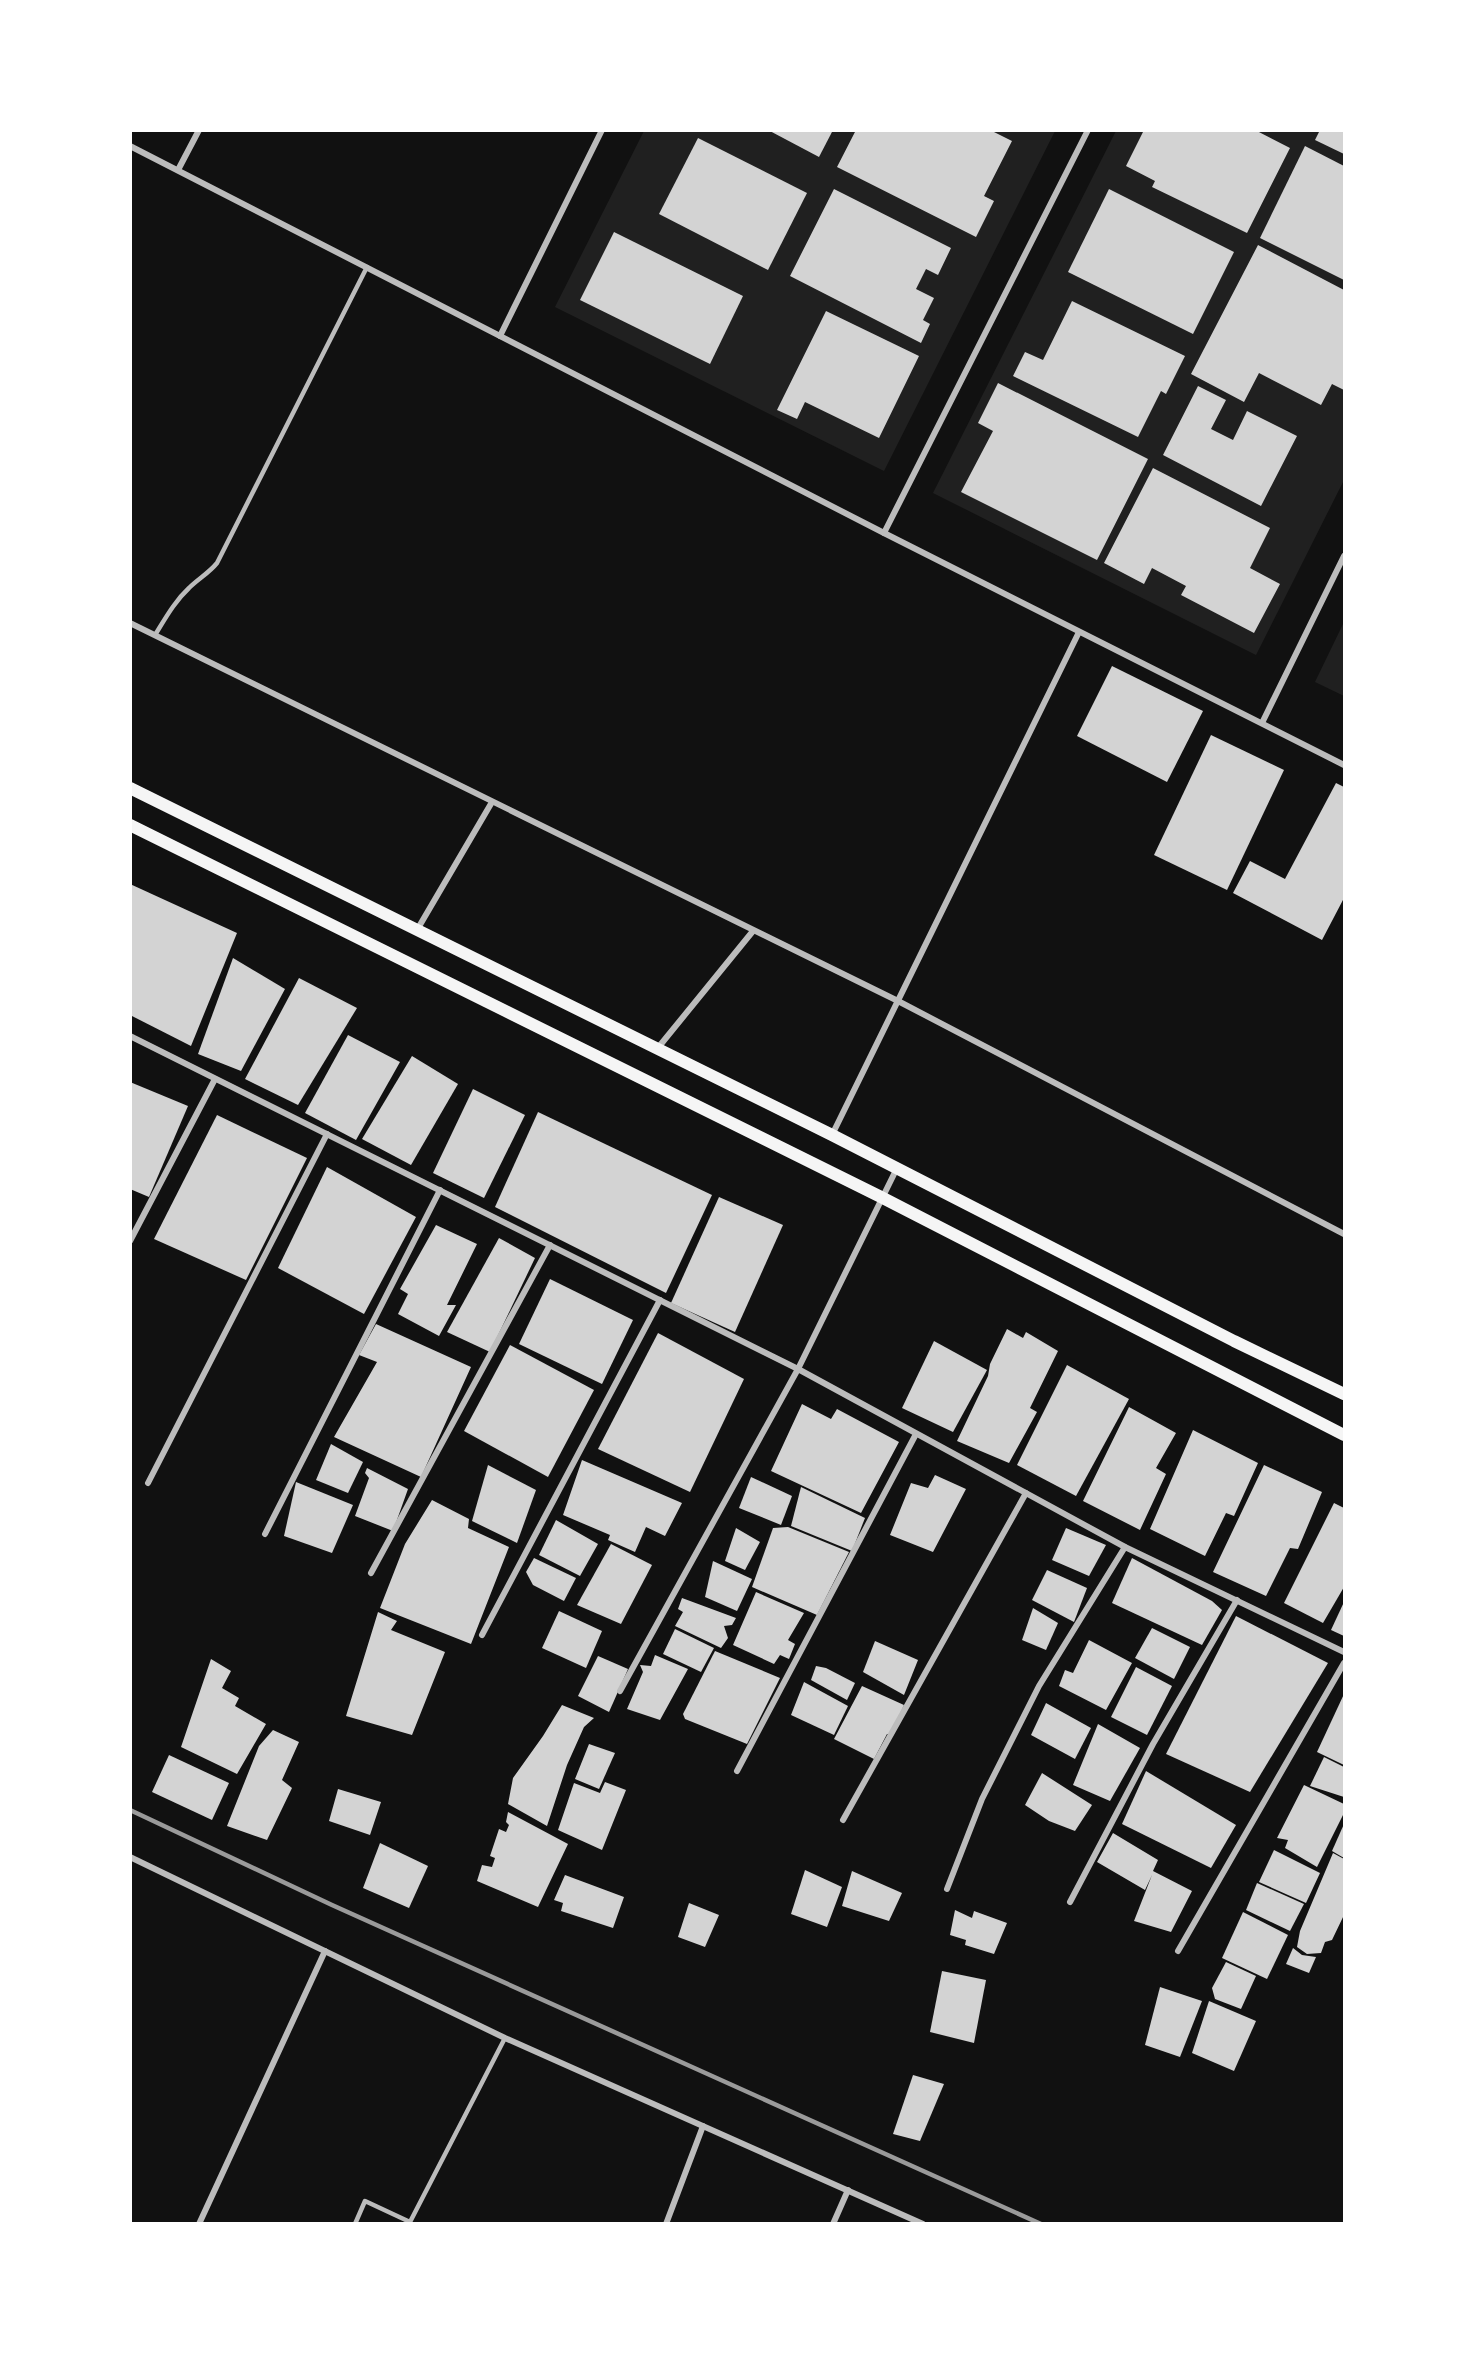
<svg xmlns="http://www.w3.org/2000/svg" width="1475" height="2354" viewBox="0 0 1475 2354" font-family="'Asap Condensed',sans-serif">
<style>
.green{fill:#202020}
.building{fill:#d3d3d3}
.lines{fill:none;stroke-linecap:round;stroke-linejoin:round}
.service{stroke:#bcbcbc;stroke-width:4.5}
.minor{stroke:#bcbcbc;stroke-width:6}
.secondary{stroke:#f5f5f5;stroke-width:12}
.rail{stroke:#9a9a9a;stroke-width:4.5}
</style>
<rect width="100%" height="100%" fill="#111"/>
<g class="green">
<path d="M 644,131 L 1055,131 L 884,471 L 555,307 Z"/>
<path d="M 1116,131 L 1344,131 L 1344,480 L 1256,655 L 933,493 Z"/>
<path d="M 1344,622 L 1344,696 L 1315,682 Z"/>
</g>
<g class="building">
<path d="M 768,130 L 833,130 L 819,157 Z"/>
<path d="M 856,130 L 990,130 L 1012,141 L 984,196 L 994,201 L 976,237 L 837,167 Z"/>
<path d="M 1144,130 L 1255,130 L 1290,148 L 1247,233 L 1152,187 L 1155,181 L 1126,166 Z"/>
<path d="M 1320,130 L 1344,130 L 1344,154 L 1315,140 Z"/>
<path d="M 698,138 L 807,193 L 768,270 L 659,214 Z"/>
<path d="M 1305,146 L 1344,166 L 1344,280 L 1260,238 Z"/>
<path d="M 834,189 L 951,248 L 938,275 L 926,269 L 916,289 L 934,298 L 923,320 L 930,324 L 921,343 L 790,276 Z"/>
<path d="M 1109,189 L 1234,252 L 1193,334 L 1068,272 Z"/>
<path d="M 614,232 L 743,296 L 710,364 L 580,300 Z"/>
<path d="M 1258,245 L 1344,290 L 1344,390 L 1332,384 L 1321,405 L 1259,373 L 1244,402 L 1191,374 Z"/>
<path d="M 1072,301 L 1185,356 L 1166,394 L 1161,391 L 1138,437 L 1013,376 L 1025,352 L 1043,360 Z"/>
<path d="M 826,311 L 919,356 L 879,438 L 805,402 L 797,419 L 777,410 Z"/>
<path d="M 998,383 L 1148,459 L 1097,560 L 961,492 L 993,431 L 978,423 Z"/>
<path d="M 1198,386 L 1226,400 L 1211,429 L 1233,440 L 1247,411 L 1297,436 L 1261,506 L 1163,455 Z"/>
<path d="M 1153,468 L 1270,528 L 1250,568 L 1280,584 L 1254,633 L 1181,595 L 1186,586 L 1152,568 L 1144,584 L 1104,563 Z"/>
<path d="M 1112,666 L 1203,711 L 1167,782 L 1077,736 Z"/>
<path d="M 1211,735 L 1284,770 L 1227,890 L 1154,855 Z"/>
<path d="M 1336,783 L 1344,787 L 1344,898 L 1322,940 L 1233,893 L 1250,861 L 1285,879 Z"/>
<path d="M 130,884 L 237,933 L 191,1046 L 130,1015 Z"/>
<path d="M 233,958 L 285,989 L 241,1071 L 198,1054 Z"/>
<path d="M 299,978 L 357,1008 L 298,1105 L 245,1079 Z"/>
<path d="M 348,1035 L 400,1062 L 356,1140 L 305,1113 Z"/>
<path d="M 412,1056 L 458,1084 L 411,1165 L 362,1139 Z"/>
<path d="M 130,1082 L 188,1106 L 149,1197 L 130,1189 Z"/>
<path d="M 473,1089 L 525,1115 L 484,1198 L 433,1173 Z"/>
<path d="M 538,1112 L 712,1195 L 666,1293 L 495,1207 Z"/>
<path d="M 217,1115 L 307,1158 L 246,1280 L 154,1239 Z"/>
<path d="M 327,1167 L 416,1217 L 364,1314 L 278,1268 Z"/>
<path d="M 719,1197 L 783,1225 L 735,1332 L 671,1303 Z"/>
<path d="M 436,1225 L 477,1244 L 447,1305 L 456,1305 L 439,1336 L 398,1314 L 408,1294 L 400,1289 Z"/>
<path d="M 499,1238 L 535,1258 L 490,1352 L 447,1332 Z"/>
<path d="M 550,1279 L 633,1320 L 602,1384 L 519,1344 Z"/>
<path d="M 376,1324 L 471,1367 L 421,1477 L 334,1437 L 377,1362 L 359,1355 Z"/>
<path d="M 1007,1329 L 1023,1338 L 1026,1332 L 1058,1351 L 1030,1408 L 1037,1412 L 1009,1463 L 957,1441 L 988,1376 L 990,1364 Z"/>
<path d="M 658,1333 L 744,1379 L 690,1492 L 598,1449 Z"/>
<path d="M 934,1341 L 987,1370 L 953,1432 L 902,1408 Z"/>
<path d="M 510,1345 L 594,1390 L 548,1477 L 464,1431 Z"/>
<path d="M 1067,1365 L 1129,1399 L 1076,1496 L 1017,1465 Z"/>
<path d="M 802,1404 L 831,1419 L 837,1409 L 899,1442 L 861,1513 L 771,1471 Z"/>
<path d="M 1129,1407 L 1176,1433 L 1156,1468 L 1166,1474 L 1140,1530 L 1083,1501 Z"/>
<path d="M 1193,1430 L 1258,1463 L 1234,1516 L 1226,1513 L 1205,1556 L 1150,1529 Z"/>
<path d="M 331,1444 L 363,1462 L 348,1493 L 316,1480 Z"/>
<path d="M 582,1460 L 682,1503 L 665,1536 L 646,1527 L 635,1552 L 608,1540 L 610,1535 L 563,1515 Z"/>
<path d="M 488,1465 L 536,1490 L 517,1543 L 472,1521 Z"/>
<path d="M 1264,1465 L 1322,1492 L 1298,1549 L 1290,1548 L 1266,1596 L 1213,1572 Z"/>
<path d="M 367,1468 L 408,1489 L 393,1531 L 355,1516 L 369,1478 L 365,1473 Z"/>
<path d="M 935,1475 L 966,1489 L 933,1552 L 890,1535 L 911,1483 L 928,1488 Z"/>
<path d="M 751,1477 L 792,1496 L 781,1525 L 739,1508 Z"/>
<path d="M 296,1482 L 353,1505 L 332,1553 L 284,1536 Z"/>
<path d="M 801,1487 L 865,1518 L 852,1551 L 791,1526 Z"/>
<path d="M 432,1500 L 469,1519 L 468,1528 L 509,1547 L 471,1644 L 380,1608 L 405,1544 Z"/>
<path d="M 1334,1503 L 1344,1508 L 1344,1587 L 1323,1623 L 1284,1603 Z"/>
<path d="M 556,1520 L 598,1544 L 580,1576 L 539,1555 Z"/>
<path d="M 788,1527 L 849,1552 L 817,1615 L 752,1587 L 773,1528 Z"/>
<path d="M 736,1528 L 760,1542 L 745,1570 L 725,1561 Z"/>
<path d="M 1066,1528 L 1106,1545 L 1089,1576 L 1052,1560 Z"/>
<path d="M 611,1544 L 652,1565 L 621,1624 L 577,1605 Z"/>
<path d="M 534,1558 L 576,1578 L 564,1601 L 533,1585 L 526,1572 Z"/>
<path d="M 1132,1558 L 1212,1601 L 1222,1610 L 1202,1645 L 1112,1603 Z"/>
<path d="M 713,1561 L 752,1579 L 737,1611 L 705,1597 Z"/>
<path d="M 1047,1570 L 1087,1588 L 1074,1622 L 1032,1600 Z"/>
<path d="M 756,1592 L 804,1613 L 788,1640 L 795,1644 L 789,1659 L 780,1655 L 774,1664 L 733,1645 Z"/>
<path d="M 682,1598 L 736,1618 L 732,1625 L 724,1626 L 728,1638 L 721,1648 L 675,1626 L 683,1612 L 678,1609 Z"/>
<path d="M 1344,1602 L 1344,1636 L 1331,1630 Z"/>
<path d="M 1033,1608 L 1058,1623 L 1046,1650 L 1022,1640 Z"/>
<path d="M 559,1611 L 602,1631 L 586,1668 L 542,1648 Z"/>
<path d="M 378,1612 L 397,1621 L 391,1630 L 445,1652 L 412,1735 L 346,1716 Z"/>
<path d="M 1236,1616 L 1328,1663 L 1250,1792 L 1166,1754 Z"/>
<path d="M 1152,1628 L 1190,1647 L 1174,1679 L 1135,1658 Z"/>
<path d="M 675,1629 L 714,1648 L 701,1672 L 663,1654 Z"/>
<path d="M 1089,1640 L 1132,1663 L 1106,1710 L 1059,1686 L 1065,1670 L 1073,1673 Z"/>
<path d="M 875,1641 L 918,1660 L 904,1695 L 863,1672 Z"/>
<path d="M 715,1651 L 780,1678 L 747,1744 L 685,1719 L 683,1714 Z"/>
<path d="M 655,1655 L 688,1669 L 660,1720 L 627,1709 L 643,1672 L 640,1665 L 651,1666 Z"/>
<path d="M 598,1656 L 628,1669 L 609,1712 L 578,1696 Z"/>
<path d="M 211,1659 L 231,1671 L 222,1688 L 239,1698 L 235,1706 L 266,1724 L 237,1774 L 181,1747 Z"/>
<path d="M 816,1666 L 826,1668 L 855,1683 L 847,1700 L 811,1680 Z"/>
<path d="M 1136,1667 L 1172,1686 L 1147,1735 L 1111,1717 Z"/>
<path d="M 804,1682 L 848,1706 L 834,1735 L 791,1715 Z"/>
<path d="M 862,1686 L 904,1705 L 891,1734 L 887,1734 L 874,1759 L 834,1739 Z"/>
<path d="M 1344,1694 L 1344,1765 L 1317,1752 Z"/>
<path d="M 1046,1703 L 1091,1728 L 1075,1759 L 1031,1735 Z"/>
<path d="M 562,1705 L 594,1718 L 584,1727 L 567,1765 L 547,1826 L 508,1804 L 513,1778 L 543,1736 Z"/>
<path d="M 1098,1724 L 1140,1748 L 1110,1801 L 1073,1785 Z"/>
<path d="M 273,1730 L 299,1742 L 282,1780 L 292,1788 L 267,1840 L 227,1826 L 259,1746 Z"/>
<path d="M 589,1744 L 615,1753 L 599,1789 L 575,1779 Z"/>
<path d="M 169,1755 L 229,1783 L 212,1820 L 152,1792 Z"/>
<path d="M 1324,1757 L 1344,1767 L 1344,1797 L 1310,1786 Z"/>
<path d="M 1146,1771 L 1236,1825 L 1211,1868 L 1122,1824 Z"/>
<path d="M 1042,1773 L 1092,1805 L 1075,1831 L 1049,1821 L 1025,1805 Z"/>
<path d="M 605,1782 L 626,1790 L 602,1850 L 558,1830 L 574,1783 L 600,1793 Z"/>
<path d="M 1304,1785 L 1344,1804 L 1344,1813 L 1317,1867 L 1285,1848 L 1288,1840 L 1277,1838 Z"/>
<path d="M 338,1789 L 381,1802 L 370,1835 L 329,1821 Z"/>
<path d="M 508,1812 L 568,1844 L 538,1907 L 477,1881 L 482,1865 L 492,1867 L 495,1858 L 490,1856 L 499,1829 L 506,1832 L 509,1825 L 506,1822 Z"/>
<path d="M 1344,1824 L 1344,1858 L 1332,1851 Z"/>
<path d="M 1113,1833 L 1158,1860 L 1153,1871 L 1192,1891 L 1171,1932 L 1134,1921 L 1152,1875 L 1145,1890 L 1097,1862 Z"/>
<path d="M 380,1843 L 428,1866 L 409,1908 L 363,1888 Z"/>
<path d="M 1274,1850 L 1320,1873 L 1306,1903 L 1259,1882 Z"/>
<path d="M 1333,1853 L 1344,1859 L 1344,1915 L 1332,1940 L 1325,1942 L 1321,1953 L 1307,1954 L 1297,1947 L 1300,1931 Z"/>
<path d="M 805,1870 L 842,1887 L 827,1927 L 791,1914 Z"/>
<path d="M 852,1871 L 902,1893 L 889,1921 L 842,1906 Z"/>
<path d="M 565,1875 L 624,1897 L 613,1928 L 561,1911 L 563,1903 L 554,1900 Z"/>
<path d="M 1257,1883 L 1304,1904 L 1290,1931 L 1246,1910 Z"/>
<path d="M 689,1903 L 719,1915 L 705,1947 L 678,1937 Z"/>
<path d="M 955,1910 L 972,1918 L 974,1911 L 1007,1923 L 994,1954 L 965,1945 L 966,1940 L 950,1935 Z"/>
<path d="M 1243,1912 L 1288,1935 L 1267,1979 L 1222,1958 Z"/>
<path d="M 1293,1948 L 1302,1955 L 1316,1957 L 1309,1973 L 1286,1964 Z"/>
<path d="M 1226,1962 L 1256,1976 L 1241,2009 L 1215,1999 L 1212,1988 Z"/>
<path d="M 942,1971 L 986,1980 L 974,2043 L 930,2032 Z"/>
<path d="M 1160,1987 L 1202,2001 L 1180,2057 L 1145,2045 Z"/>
<path d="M 1209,2001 L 1256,2021 L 1234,2071 L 1192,2053 Z"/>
<path d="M 913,2075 L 944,2084 L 920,2141 L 893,2134 Z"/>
</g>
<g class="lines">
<g class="service">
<path d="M 155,635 C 165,619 174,602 189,588 C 198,579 209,573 217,563 L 367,267"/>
<path d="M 355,2224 L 365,2201 L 410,2222 L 505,2038"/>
</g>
<g class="minor">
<path d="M 130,146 L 884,533 L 1344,765"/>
<path d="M 178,170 L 199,130"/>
<path d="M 500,336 L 602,130"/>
<path d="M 884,533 L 1088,130"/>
<path d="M 130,623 L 898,1001 L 1344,1234"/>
<path d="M 1262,723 L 1344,556"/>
<path d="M 417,930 L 492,802"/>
<path d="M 130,1036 L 798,1369 L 1125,1547 L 1344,1652"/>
<path d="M 657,1049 L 753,931"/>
<path d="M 832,1135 L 1079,632"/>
<path d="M 130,1241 L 215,1079"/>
<path d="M 148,1483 L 327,1134"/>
<path d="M 265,1534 L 440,1190"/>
<path d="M 371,1573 L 550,1245"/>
<path d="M 482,1635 L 660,1300"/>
<path d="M 620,1691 L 798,1369 L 897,1168"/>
<path d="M 737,1771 L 916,1434"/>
<path d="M 843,1820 L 1026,1493"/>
<path d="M 130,1857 L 505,2038 L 923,2224"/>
<path d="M 947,1889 L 982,1799 L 1039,1686 L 1125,1547"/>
<path d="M 1070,1902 L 1153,1744 L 1237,1600"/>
<path d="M 1178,1951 L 1344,1663"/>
<path d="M 199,2224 L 325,1951"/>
<path d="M 666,2224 L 703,2126"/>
<path d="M 833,2224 L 848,2190"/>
</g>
<g class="secondary">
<path d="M 130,788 L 832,1135 L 1234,1341 L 1344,1394"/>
<path d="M 130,825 L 881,1197 L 1344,1435"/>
</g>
<path class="rail" d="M 130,1810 L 332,1905 L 1041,2224"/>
</g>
<rect width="1475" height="2354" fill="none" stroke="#ffffff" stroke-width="264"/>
</svg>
